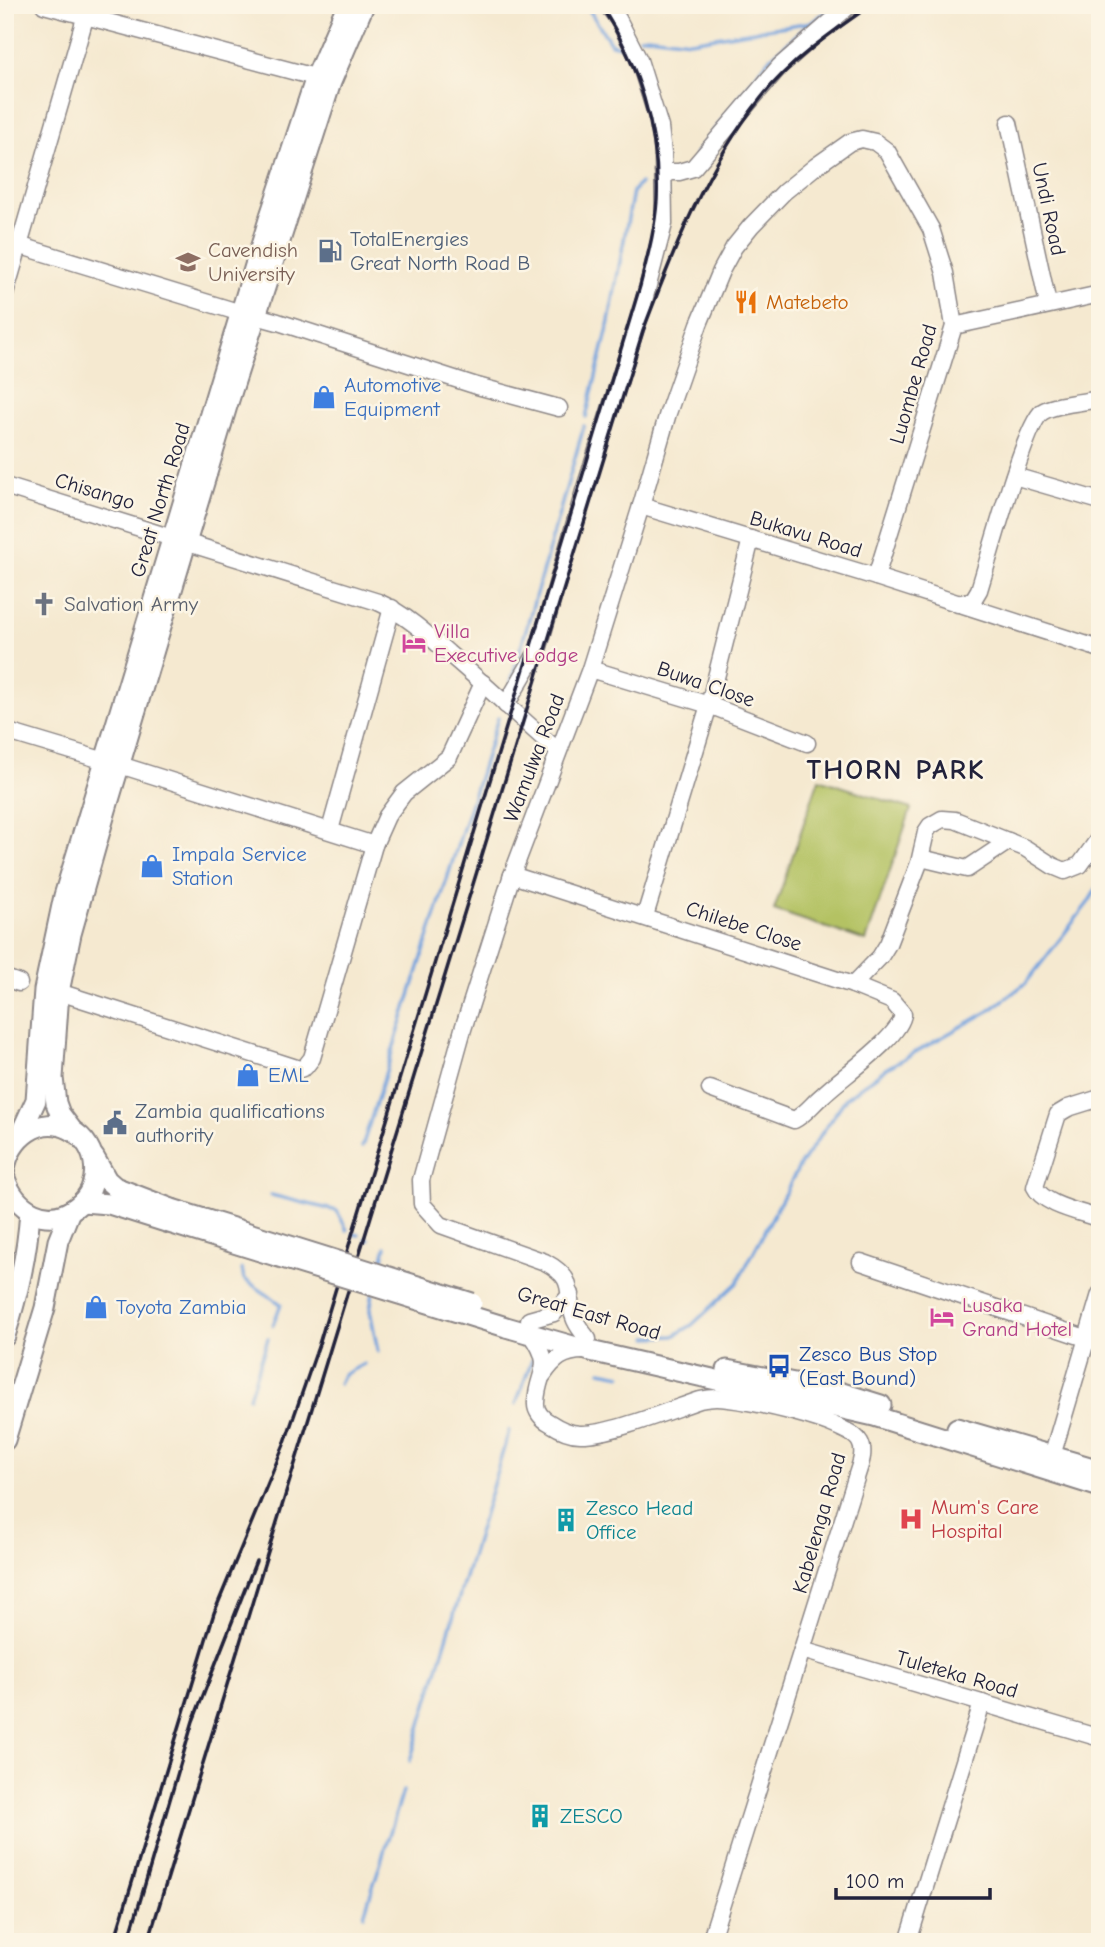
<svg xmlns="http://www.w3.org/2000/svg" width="1105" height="1947" viewBox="0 0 1105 1947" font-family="'Comic Neue',sans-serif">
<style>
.green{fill:#b4c264;stroke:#6b7250;stroke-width:2}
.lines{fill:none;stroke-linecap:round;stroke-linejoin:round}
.stream{stroke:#73a2dd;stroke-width:3.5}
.minor-casing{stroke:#8c8686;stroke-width:19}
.major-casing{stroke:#8c8686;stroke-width:23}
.minor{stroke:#fff;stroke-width:16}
.major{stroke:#fff;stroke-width:19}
.rail{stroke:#22223b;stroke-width:3.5}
.major-bridge-casing{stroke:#8c8686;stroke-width:23;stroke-linecap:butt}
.major-bridge{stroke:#fff;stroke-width:19}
.labels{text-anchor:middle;stroke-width:5;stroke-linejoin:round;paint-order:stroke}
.street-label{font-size:21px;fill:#22223b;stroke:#fcf5e5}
.service-label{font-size:21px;fill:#4e5e75;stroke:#fcf5e5;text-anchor:start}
.education-label{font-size:21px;fill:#785e54;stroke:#fcf5e5;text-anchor:start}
.food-label{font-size:21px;fill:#c56008;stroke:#fcf5e5;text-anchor:start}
.shop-label{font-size:21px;fill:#366cbe;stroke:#fcf5e5;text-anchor:start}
.worship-label{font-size:21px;fill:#5b616d;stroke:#fcf5e5;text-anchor:start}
.hotel-label{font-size:21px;fill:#b23c85;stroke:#fcf5e5;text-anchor:start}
.transit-label{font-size:21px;fill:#164399;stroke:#fcf5e5;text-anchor:start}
.health-label{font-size:21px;fill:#be3a42;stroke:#fcf5e5;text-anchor:start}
.culture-label{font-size:21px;fill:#0d838f;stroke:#fcf5e5;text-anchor:start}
.district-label{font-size:28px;font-weight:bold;letter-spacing:2px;fill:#22223b;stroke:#fcf5e5}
</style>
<rect width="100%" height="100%" fill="#fcf5e5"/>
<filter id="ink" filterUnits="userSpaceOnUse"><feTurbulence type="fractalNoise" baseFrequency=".0143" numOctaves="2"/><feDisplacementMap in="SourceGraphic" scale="14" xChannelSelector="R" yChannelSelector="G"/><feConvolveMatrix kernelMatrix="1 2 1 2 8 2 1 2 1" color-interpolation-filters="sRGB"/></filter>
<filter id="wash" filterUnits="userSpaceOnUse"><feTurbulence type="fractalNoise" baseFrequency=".00686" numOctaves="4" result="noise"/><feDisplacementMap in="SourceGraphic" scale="28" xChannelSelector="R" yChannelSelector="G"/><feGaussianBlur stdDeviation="1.57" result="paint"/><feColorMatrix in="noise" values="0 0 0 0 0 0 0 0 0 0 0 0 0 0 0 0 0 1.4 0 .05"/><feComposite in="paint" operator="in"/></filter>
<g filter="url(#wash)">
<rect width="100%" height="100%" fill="#f5e9d0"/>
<path class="green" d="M 819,779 L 911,809 L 866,941 L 774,910 Z"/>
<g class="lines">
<g class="stream">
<path d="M 586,5 L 611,44 L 620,46"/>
<path d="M 640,37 L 647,36 L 690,41 L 812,22 L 836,5"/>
<path d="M 696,154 L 768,60 L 810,23"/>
<path d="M 586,417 L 607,332 L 633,191 L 640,183"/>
<path d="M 511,682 L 584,426"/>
<path d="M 362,1147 L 498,718"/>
<path d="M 271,1195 L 337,1211 L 347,1230"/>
<path d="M 354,1234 L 359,1235"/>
<path d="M 366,1239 L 369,1240"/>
<path d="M 242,1269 L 244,1279 L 281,1304 L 273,1325"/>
<path d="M 380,1269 L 386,1247"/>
<path d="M 373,1293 L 370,1310 L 378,1352"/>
<path d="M 648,1337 L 674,1336 L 692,1325 L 737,1283 L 800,1165 L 846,1098 L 887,1068 L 989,1011 L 1026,983 L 1088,903 L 1100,883"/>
<path d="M 601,1371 L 622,1375"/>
<path d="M 339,1384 L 343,1375 L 364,1364"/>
<path d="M 249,1397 L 268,1338"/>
<path d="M 516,1404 L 532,1360"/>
<path d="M 410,1761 L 509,1431"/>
<path d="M 364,1915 L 403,1791"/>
</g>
</g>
</g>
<g filter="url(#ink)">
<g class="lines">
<g class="minor-casing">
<g id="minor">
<path d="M 44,5 L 326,80"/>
<path d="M 1009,123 L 1048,304"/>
<path d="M 663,172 L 679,172 L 693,168 L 780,66 L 850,5"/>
<path d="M 5,241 L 241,313"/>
<path d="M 5,294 L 85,18"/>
<path d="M 249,323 L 256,316 L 278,322 L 477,386 L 559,408"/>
<path d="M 954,326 L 1100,294"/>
<path d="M 1014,476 L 1100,501"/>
<path d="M 5,486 L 378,602 C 405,614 426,633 448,653 C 486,685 521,719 558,751"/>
<path d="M 641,506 L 876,577 L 1100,649"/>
<path d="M 958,604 L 973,600 L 979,590 C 988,562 1025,424 1042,412 C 1054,404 1085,402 1100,399"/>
<path d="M 590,669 L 709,705 L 807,743"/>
<path d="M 506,705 L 538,650 L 584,491 L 641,312 L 664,224 L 663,153 L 660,127 L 639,60 L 618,19 L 607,5"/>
<path d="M 5,731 L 105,761"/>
<path d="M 330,830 L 392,608"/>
<path d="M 374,845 L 387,816 L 404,793 L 449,757 L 483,683"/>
<path d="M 921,858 L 967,869 L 1009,841"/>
<path d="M 512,875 L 853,985 L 892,1001 L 903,1014 C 901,1037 840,1078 823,1095 C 813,1103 806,1114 794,1120 L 710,1089"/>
<path d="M 645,916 L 709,705 L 751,539"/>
<path d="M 5,978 L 19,983"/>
<path d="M 853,985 L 880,957 L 888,944 L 919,863 L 926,832 L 930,826 L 942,819 L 955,820 L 1025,848 L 1053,866 L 1065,871 L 1080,865 L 1100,837"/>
<path d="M 59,992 L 300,1069 L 305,1067 L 312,1058 L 374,845 L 120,765"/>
<path d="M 1100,1098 L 1068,1108 L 1058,1114 L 1035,1187 C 1043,1205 1081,1212 1100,1219"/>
<path d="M 861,1262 L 1100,1343"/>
<path d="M 529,1320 L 554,1313 L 571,1294"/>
<path d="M 532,1335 C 555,1368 538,1370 536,1402 C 535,1411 542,1419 550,1423 C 559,1429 569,1434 580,1434 C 609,1435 670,1410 700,1400 C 705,1399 711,1398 716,1398 C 741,1398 850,1421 860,1442 C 866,1453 859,1467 856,1478 L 710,1942"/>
<path d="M 588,1339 C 583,1333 578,1327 575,1320 C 563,1293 580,1281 545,1262 L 441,1225 L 422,1204 L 421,1180 L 463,1029 L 512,875 L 590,669 L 641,506 L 668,413 L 699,324 L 721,271 L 734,247 L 751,226 L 784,192 L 816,166 L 850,142 L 862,139 L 875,142 L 887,151 L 931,229 L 945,273 L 954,326 L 876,577"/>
<path d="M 543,1375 C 554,1359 563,1351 584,1351"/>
<path d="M 1052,1456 L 1100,1294"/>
<path d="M 802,1650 L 1100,1738"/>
<path d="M 908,1942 L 982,1703"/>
</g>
</g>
<g class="major-casing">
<g id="major">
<path d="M 72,1130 L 60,1114 L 56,1103 L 53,1078 L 59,992 L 71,934 L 106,810 L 227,406 L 331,82 L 364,5"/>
<path d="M 19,1137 L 36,1100 L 44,990 L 64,896 L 270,216 L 316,77 L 347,5"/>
<path d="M 94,1157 L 107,1180 L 115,1187 L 172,1209"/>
<path d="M 5,1169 C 9,1139 40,1113 71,1130 C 100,1145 103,1188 76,1207 C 47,1229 15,1209 5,1178"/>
<path d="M 82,1202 L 109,1204 L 169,1223"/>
<path d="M 506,1327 L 590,1351 L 874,1416 L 1100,1487"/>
<path d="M 5,1336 C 18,1293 27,1256 30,1211"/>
<path d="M 727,1370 L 836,1391 L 881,1405"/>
<path d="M 957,1428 L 1100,1470"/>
<path d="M 5,1440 L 45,1308 L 58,1241 L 70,1211"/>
</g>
</g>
<use href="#minor" class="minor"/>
<use href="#major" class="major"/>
<g class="rail">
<path d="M 114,1942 L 214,1613 L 285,1442 L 319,1344 L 640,286 C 647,258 655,230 657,200 C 660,132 638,61 600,5"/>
<path d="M 128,1942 L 193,1721 L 256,1561"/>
<path d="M 148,1942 L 643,331 C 674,249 705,168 761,98 C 790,61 832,32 871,5"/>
</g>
<g class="major-bridge-casing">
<g id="major-bridge">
<path d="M 172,1209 L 472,1303"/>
<path d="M 169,1223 L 506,1327"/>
</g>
</g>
<use href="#major-bridge" class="major-bridge"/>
</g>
</g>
<defs>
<g id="fuel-bare" transform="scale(1.89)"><path d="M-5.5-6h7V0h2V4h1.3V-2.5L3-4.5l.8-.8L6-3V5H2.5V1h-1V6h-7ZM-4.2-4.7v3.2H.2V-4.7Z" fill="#5c6f8a" stroke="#fcf5e5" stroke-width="2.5" paint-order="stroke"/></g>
<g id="university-bare" transform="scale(1.89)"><path d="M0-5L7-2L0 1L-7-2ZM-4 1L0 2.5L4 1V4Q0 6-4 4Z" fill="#8d6e63" stroke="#fcf5e5" stroke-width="2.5" paint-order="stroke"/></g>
<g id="restaurant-bare" transform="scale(1.89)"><path d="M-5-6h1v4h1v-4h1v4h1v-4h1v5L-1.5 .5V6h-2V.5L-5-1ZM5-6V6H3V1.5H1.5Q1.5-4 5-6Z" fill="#e8710a" stroke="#fcf5e5" stroke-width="2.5" paint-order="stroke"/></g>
<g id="shop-bare" transform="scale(1.89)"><path d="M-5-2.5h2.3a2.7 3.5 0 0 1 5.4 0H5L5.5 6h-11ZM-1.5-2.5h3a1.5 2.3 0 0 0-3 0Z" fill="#3f7fe0" stroke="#fcf5e5" stroke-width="2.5" paint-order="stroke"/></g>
<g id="church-bare" transform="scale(1.89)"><path d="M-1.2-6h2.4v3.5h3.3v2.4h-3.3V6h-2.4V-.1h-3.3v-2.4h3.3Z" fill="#6b7280" stroke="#fcf5e5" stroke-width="2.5" paint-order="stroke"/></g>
<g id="hotel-bare" transform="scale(1.89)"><path d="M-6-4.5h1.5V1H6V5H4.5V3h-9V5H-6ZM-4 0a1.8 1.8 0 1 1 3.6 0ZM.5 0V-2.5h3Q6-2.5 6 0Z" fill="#d1479c" stroke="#fcf5e5" stroke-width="2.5" paint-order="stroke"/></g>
<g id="civic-bare" transform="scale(1.89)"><path d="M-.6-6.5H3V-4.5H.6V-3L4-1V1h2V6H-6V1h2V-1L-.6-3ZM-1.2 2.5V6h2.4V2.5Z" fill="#5c6f8a" stroke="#fcf5e5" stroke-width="2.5" paint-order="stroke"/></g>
<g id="bus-bare" transform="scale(1.89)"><path d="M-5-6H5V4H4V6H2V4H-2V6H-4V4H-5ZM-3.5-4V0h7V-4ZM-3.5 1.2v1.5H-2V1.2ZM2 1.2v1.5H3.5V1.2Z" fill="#1a4fb4" stroke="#fcf5e5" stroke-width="2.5" paint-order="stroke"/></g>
<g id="hospital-bare" transform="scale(1.89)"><path d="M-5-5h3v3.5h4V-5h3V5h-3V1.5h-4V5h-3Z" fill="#e0444e" stroke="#fcf5e5" stroke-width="2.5" paint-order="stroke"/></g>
<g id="building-bare" transform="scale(1.89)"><path d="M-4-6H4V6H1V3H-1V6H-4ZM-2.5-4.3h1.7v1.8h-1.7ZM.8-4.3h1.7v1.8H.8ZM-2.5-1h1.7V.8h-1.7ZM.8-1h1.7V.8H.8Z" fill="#0f9aa8" stroke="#fcf5e5" stroke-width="2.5" paint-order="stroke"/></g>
</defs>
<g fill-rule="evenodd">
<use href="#fuel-bare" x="330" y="251"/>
<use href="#university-bare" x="188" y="262"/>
<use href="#restaurant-bare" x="746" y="302"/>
<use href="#shop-bare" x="324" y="397"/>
<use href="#church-bare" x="44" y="604"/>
<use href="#hotel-bare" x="414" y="643"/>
<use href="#shop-bare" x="152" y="866"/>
<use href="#shop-bare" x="248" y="1075"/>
<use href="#civic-bare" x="115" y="1123"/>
<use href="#shop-bare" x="96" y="1307"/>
<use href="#hotel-bare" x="942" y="1317"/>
<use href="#bus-bare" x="779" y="1366"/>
<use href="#hospital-bare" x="911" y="1519"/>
<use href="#building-bare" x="566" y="1520"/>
<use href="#building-bare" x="540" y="1816"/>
</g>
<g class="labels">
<g class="street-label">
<text transform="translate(1049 209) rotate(78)" y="7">Undi Road</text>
<text transform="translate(913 384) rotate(-74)" y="7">Luombe Road</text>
<text transform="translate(95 491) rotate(17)" y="7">Chisango</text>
<text transform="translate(160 500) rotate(-73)" y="7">Great North Road</text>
<text transform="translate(806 534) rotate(17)" y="7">Bukavu Road</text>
<text transform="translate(706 684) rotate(19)" y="7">Buwa Close</text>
<text transform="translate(534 758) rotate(-69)" y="7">Wamulwa Road</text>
<text transform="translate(744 926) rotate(18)" y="7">Chilebe Close</text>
<text transform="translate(589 1313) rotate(16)" y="7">Great East Road</text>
<text transform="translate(819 1523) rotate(-74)" y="7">Kabelenga Road</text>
<text transform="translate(957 1674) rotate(16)" y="7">Tuleteka Road</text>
</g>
<g class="service-label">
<text x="350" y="246">TotalEnergies<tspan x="350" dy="24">Great North Road B</tspan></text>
<text x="135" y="1118">Zambia qualifications<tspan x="135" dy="24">authority</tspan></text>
</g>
<g class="education-label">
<text x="208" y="257">Cavendish<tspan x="208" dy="24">University</tspan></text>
</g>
<g class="food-label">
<text x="766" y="309">Matebeto</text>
</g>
<g class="shop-label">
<text x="344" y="392">Automotive<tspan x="344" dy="24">Equipment</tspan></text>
<text x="172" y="861">Impala Service<tspan x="172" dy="24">Station</tspan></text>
<text x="268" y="1082">EML</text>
<text x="116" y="1314">Toyota Zambia</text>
</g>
<g class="worship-label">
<text x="64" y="611">Salvation Army</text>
</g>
<g class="hotel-label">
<text x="434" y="638">Villa<tspan x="434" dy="24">Executive Lodge</tspan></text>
<text x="962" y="1312">Lusaka<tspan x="962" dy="24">Grand Hotel</tspan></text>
</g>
<g class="transit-label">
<text x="799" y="1361">Zesco Bus Stop<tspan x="799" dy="24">(East Bound)</tspan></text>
</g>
<g class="health-label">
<text x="931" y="1514">Mum's Care<tspan x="931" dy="24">Hospital</tspan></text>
</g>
<g class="culture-label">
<text x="586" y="1515">Zesco Head<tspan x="586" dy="24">Office</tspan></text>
<text x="560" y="1823">ZESCO</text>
</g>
<g class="district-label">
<text x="896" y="779">THORN PARK</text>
</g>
</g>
<rect width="1105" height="1947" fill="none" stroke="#fcf5e5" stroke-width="28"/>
<path d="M836 1888v10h154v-10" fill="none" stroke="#22223b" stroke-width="3.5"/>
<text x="846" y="1888" font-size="21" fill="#22223b" stroke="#fcf5e5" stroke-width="5" paint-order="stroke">100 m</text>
</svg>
